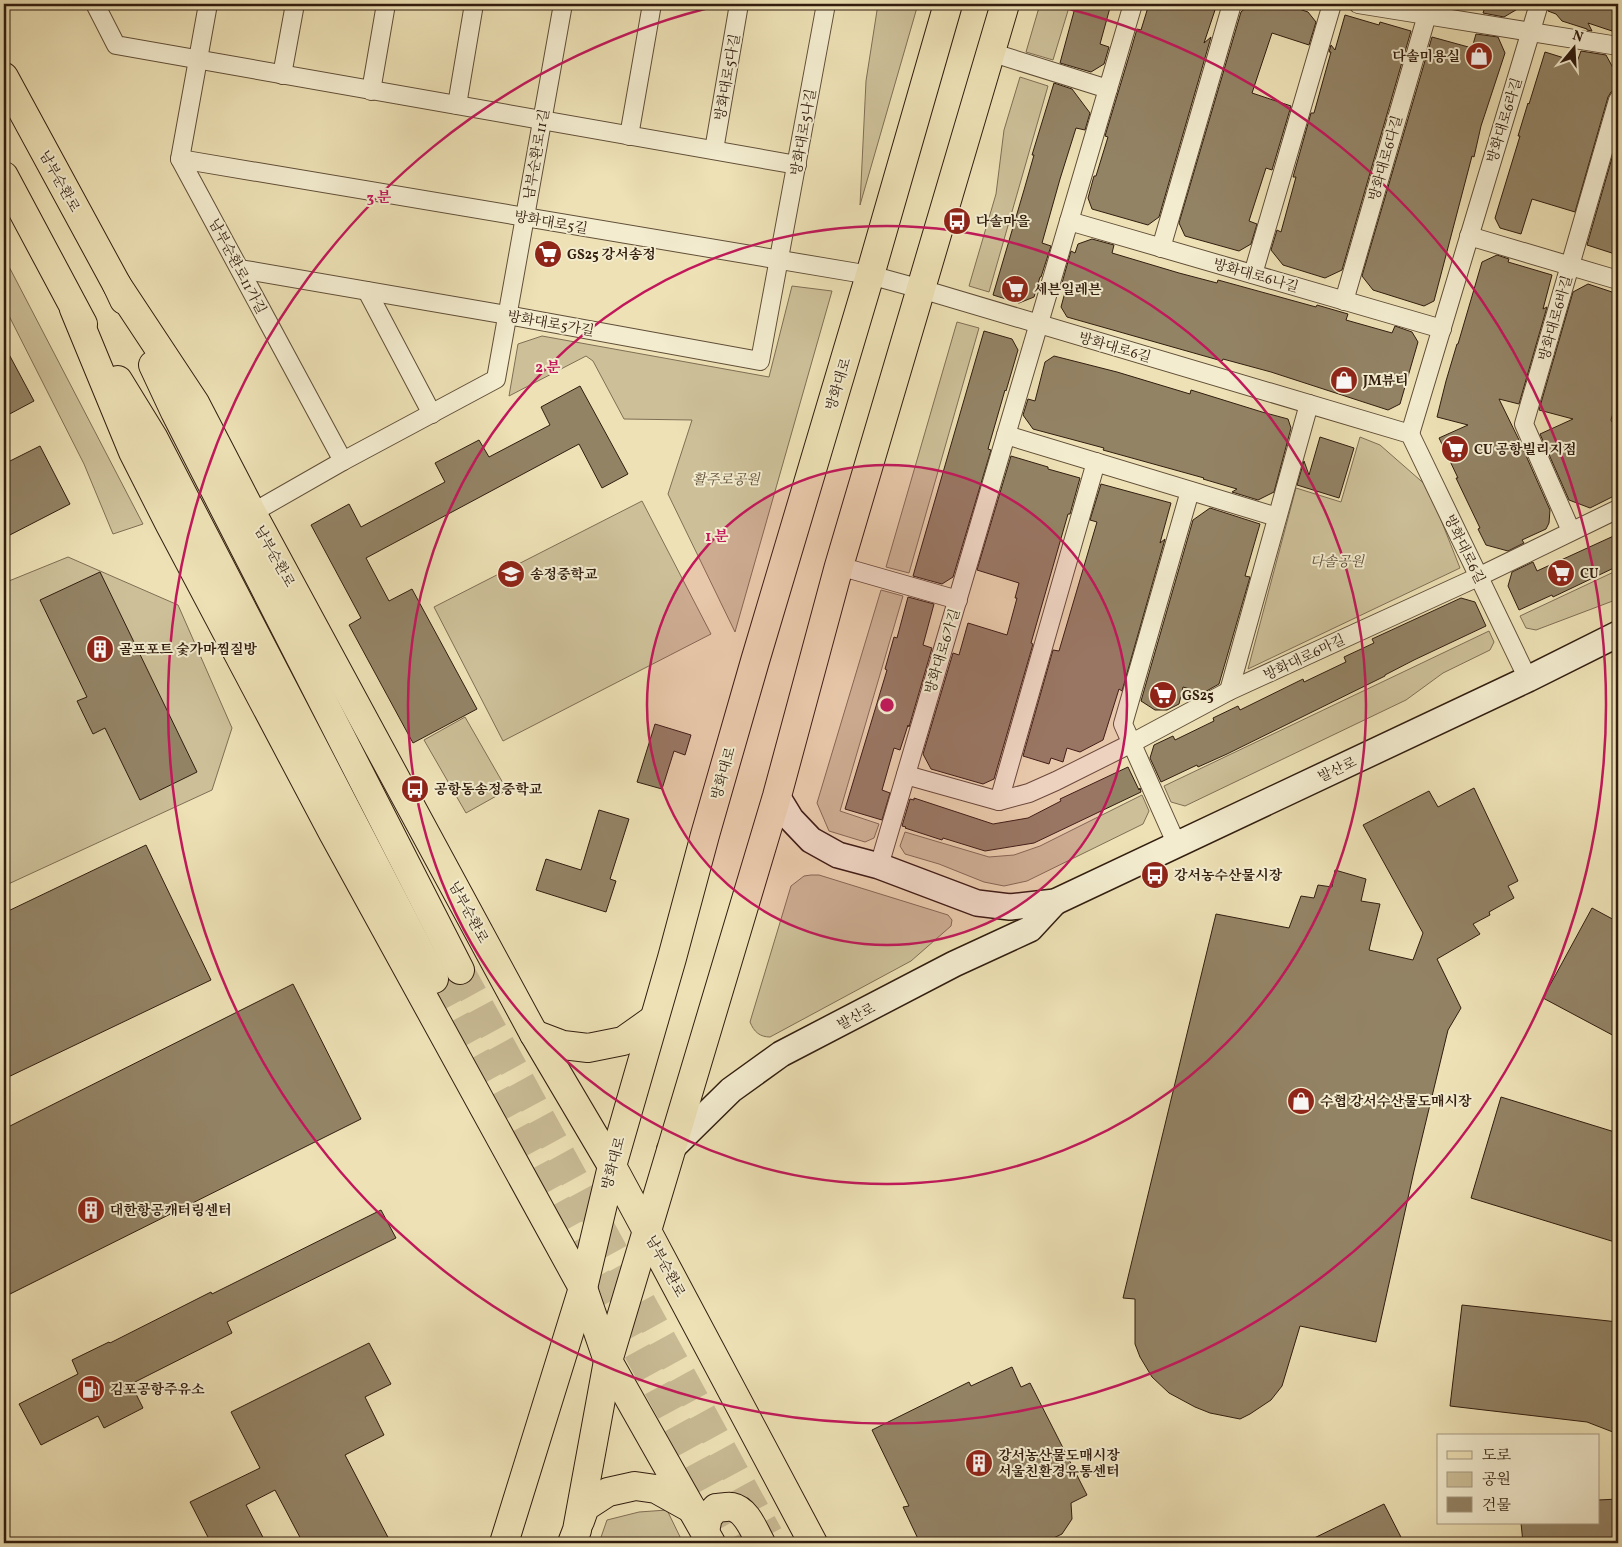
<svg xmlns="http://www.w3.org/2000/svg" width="1622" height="1547" viewBox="0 0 1622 1547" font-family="Vollkorn,'Noto Serif KR',serif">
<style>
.green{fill:#cdc099;stroke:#806e54}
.building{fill:#938365;stroke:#321d0f}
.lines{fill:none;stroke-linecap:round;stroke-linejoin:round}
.primary-tunnel{stroke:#c8ba94;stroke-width:28;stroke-dasharray:28 14;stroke-linecap:butt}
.street-casing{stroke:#614e38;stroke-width:20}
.secondary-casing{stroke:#321d0f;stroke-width:28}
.primary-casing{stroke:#321d0f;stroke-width:30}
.street{stroke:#f3eccf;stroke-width:18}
.secondary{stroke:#f3eccf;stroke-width:25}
.primary{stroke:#ede1b5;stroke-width:28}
.ring{fill:none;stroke:#c2185b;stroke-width:2.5}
.labels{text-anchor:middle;stroke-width:4;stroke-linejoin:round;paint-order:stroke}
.poi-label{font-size:14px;font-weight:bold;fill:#321d0f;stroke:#f3eccf;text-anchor:start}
.street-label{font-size:14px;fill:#321d0f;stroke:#f3eccf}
.park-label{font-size:14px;font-style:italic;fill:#604e38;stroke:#f3eccf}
.centre{fill:#c2185b;stroke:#f3eccf;stroke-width:2.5}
.ring-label{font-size:15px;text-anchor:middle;font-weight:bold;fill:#c2185b;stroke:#f3eccf;stroke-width:4;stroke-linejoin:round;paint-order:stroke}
</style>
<rect width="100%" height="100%" fill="#ede1b5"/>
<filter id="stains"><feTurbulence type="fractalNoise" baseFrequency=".004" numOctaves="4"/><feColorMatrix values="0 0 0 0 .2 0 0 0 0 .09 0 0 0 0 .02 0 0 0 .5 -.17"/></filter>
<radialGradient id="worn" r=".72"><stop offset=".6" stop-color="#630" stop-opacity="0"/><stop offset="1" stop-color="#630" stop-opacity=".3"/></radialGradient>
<g class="green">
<path d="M 878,4 L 918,4 L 860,205 L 866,81 Z"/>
<path d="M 1040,4 L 1070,4 L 1053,60 L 1026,52 Z"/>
<path d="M 1020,77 L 1048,86 L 989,292 L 969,286 L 996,194 L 1004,130 Z"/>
<path d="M 4,257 L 143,524 L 113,534 L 84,464 L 4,306 Z"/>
<path d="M 792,286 L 832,291 L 735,632 L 668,494 L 692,420 L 624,419 L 593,361 L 586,356 L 509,396 L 518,344 L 542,336 L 769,377 Z"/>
<path d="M 957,322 L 979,328 L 909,573 L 886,567 Z"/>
<path d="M 1360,437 L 1380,445 L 1428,487 L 1460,568 L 1248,669 L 1296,488 L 1341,502 Z"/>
<path d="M 642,501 L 711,634 L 503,741 L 434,607 Z"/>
<path d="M 68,557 L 178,605 L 232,728 L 212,790 L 4,886 L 4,583 Z"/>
<path d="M 1618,570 L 1618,599 L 1536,630 L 1526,628 L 1520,616 Z"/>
<path d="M 881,590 L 903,596 L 840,811 L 879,824 L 874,838 L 865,842 L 829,831 L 817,803 Z"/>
<path d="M 1489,631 L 1494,642 L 1490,650 L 1443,673 L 1406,700 L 1185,806 L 1171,802 L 1164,786 Z"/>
<path d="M 465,717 L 507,790 L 466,813 L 424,740 Z"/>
<path d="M 1142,795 L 1149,811 L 1143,824 L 1027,881 L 1004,886 L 984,882 L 939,864 L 905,854 L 900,846 L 905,832 L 989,857 L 1014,855 L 1040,846 Z"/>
<path d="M 811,875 L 819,875 L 948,915 L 952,920 L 951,926 L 911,961 L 770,1037 C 760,1037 754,1032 750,1022 L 791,886 L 804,876 Z"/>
<path d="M 667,1510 L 683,1543 L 599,1543 L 607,1520 L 639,1512 Z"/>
</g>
<g class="building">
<path d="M 1076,4 L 1111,4 L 1100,44 L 1109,47 L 1104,64 L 1091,72 L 1060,63 Z"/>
<path d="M 1149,4 L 1217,4 L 1204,43 L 1211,37 L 1159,217 L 1148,225 L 1092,209 L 1088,198 L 1094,176 L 1096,176 L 1108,137 L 1105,136 L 1130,53 L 1137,29 L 1141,30 Z"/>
<path d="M 1250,4 L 1284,4 L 1308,12 L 1316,22 L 1309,45 L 1272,33 L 1252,93 L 1291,106 L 1272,170 L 1266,168 L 1249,221 L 1257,224 L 1251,244 L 1239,251 L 1185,236 L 1179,223 L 1241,12 Z"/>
<path d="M 1486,4 L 1526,4 L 1504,17 L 1483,13 Z"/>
<path d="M 1549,4 L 1618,4 L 1618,28 L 1613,27 L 1612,31 L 1588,23 L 1592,31 L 1587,30 L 1587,29 L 1562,21 L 1556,14 L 1548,11 Z"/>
<path d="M 1345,15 L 1379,25 L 1380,22 L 1411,31 L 1342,270 L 1325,278 L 1283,265 L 1271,250 L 1277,230 L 1281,232 L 1296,177 L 1293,177 L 1311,113 L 1314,113 L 1331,52 L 1329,52 L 1331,45 L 1335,50 Z"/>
<path d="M 1476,34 L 1498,37 L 1505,53 L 1481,126 L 1474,157 L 1472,156 L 1434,301 L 1424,306 L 1373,290 L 1362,276 L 1432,37 L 1472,48 Z"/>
<path d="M 1581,51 L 1606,55 L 1618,77 L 1618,90 L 1611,92 L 1608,97 L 1575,212 L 1532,199 L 1521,234 L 1500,228 L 1495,218 L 1520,136 L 1518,136 L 1528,103 L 1529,104 L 1545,52 L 1577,62 Z"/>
<path d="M 1054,83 L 1072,89 L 1090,113 L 1085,130 L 1076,128 L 1060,179 L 1042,243 L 1051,246 L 1041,277 L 1040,277 L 1034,297 L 1019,303 L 993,295 L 1024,190 L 1034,155 L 1032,155 Z"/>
<path d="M 1618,137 L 1618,255 L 1587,245 Z"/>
<path d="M 1092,239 L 1114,245 L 1112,253 L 1179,273 L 1217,283 L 1218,280 L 1316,307 L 1317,305 L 1348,314 L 1346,320 L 1392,333 L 1395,326 L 1412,332 L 1418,342 L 1400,404 L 1388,410 L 1271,372 L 1223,359 L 1222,361 L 1067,317 L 1061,307 L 1067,285 L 1062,283 L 1071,251 L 1075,253 L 1078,244 Z"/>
<path d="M 1497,255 L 1509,259 L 1508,262 L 1552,275 L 1543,309 L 1547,307 L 1519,404 L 1499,399 L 1520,442 L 1550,510 L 1549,523 L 1546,529 L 1522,540 L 1524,543 L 1508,551 L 1486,545 L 1478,529 L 1480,528 L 1456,478 L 1458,478 L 1439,438 L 1468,425 L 1437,417 L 1446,381 L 1457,344 L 1458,344 L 1482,262 Z"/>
<path d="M 1588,284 L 1618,294 L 1618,395 L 1611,420 L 1618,433 L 1618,494 L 1590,508 L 1569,500 L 1540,434 L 1573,419 L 1539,410 L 1573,292 Z"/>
<path d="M 984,331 L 1012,339 L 1018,350 L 1006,391 L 1005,390 L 988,449 L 991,450 L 953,577 L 942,584 L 913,576 Z"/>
<path d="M 4,345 L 34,401 L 4,417 Z"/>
<path d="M 1054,356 L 1117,372 L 1190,394 L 1191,390 L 1262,412 L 1288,419 L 1291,428 L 1274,492 L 1258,500 L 1232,492 L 1237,489 L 1203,479 L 1204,478 L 1103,450 L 1104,448 L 1033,429 L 1023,415 L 1028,399 L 1035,401 L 1045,362 Z"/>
<path d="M 580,386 L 628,474 L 602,488 L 579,444 L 366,558 L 389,601 L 412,589 L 477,709 L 413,743 L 349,625 L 361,618 L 311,525 L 349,504 L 361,527 L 445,482 L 435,463 L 479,440 L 489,457 L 550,425 L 541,407 Z"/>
<path d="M 1320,437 L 1354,448 L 1339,498 L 1297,485 L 1304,461 L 1309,475 Z"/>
<path d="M 40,446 L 70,504 L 4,538 L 4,464 Z"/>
<path d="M 1011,456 L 1048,467 L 1048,469 L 1080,478 L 1070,514 L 1068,514 L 1031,643 L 1033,644 L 994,779 L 983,784 L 931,769 L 923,754 L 953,653 L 959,655 L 968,623 L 1007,635 L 1017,598 L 1015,598 L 1019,583 L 977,570 Z"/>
<path d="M 1101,484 L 1171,503 L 1160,543 L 1165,539 L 1122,691 L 1119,689 L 1103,740 L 1080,752 L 1067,748 L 1063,762 L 1051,758 L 1049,764 L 1023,756 L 1053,650 L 1059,651 L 1097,522 L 1090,520 Z"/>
<path d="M 1210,508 L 1260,524 L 1245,576 L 1250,577 L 1219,684 L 1203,693 L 1183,687 L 1179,704 L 1167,710 L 1155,710 L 1141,701 L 1193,520 Z"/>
<path d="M 1618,534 L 1618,566 L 1553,597 L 1552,595 L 1519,610 L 1508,586 L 1512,572 L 1533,562 L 1537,571 Z"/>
<path d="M 100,572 L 197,772 L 140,800 L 105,728 L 93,734 L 77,701 L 87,697 L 40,600 Z"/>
<path d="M 908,597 L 934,604 L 923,645 L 932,648 L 909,727 L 908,725 L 900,750 L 894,748 L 882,790 L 890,793 L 882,820 L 845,809 L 887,670 L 885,669 L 894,637 L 897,638 Z"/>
<path d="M 1461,598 L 1475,602 L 1486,626 L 1414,660 L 1385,675 L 1385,676 L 1227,754 L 1198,767 L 1197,765 L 1161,782 L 1150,758 L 1154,745 L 1173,736 L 1175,740 L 1214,721 L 1213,718 L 1238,706 L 1240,710 L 1303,679 L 1304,682 L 1346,662 L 1344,657 L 1374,643 L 1372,639 Z"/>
<path d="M 655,724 L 691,735 L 685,755 L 674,751 L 662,789 L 637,782 Z"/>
<path d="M 1128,767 L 1139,790 L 1140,788 L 1141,792 L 1034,843 L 985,851 L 943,838 L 942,840 L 905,828 L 906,827 L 902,826 L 910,799 L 914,800 L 914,798 L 993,824 L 1028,818 L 1061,801 L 1060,799 Z"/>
<path d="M 1474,788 L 1518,881 L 1508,886 L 1514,898 L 1489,912 L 1490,915 L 1473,924 L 1480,934 L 1437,959 L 1461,1008 L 1448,1030 L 1414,1171 L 1376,1342 L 1300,1326 L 1282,1386 L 1271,1400 L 1250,1414 L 1240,1419 L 1210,1413 L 1195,1407 L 1169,1393 L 1152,1377 L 1140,1357 L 1135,1344 L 1135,1299 L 1123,1298 L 1216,914 L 1289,928 L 1301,896 L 1314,898 L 1318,885 L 1332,887 L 1335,870 L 1366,879 L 1361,901 L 1380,904 L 1369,950 L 1413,960 L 1423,933 L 1363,825 L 1429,791 L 1438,807 Z"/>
<path d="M 599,810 L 629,819 L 610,879 L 616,881 L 606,912 L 536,890 L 546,859 L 581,870 Z"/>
<path d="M 146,845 L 211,980 L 4,1079 L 4,913 Z"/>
<path d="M 1592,908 L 1618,922 L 1618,1038 L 1543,998 Z"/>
<path d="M 293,984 L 361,1119 L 4,1297 L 4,1129 Z"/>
<path d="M 1501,1097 L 1618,1133 L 1618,1243 L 1471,1198 Z"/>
<path d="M 381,1210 L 396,1238 L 227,1322 L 232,1333 L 131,1384 L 143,1408 L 104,1428 L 98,1416 L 41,1445 L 19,1404 L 78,1374 L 72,1360 L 109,1342 L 110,1343 L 211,1292 L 212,1294 Z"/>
<path d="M 1462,1305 L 1618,1322 L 1618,1434 L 1587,1422 L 1450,1406 Z"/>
<path d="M 369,1343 L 391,1384 L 365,1397 L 384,1435 L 345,1455 L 391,1543 L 303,1543 L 275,1490 L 246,1505 L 266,1543 L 211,1543 L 190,1502 L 260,1468 L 231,1412 Z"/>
<path d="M 1012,1367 L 1021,1387 L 1030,1383 L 1087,1495 L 1071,1503 L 1072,1519 L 1062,1534 L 1043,1543 L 920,1543 L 903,1507 L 909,1506 L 872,1430 L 969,1382 L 971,1386 Z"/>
<path d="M 1618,1499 L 1618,1543 L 1523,1543 L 1521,1523 L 1598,1523 L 1598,1500 Z"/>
<path d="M 1384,1504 L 1404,1543 L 1304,1543 Z"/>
</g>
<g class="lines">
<g class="primary-tunnel">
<path d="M 460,970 L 769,1535"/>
<path d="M 436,982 L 742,1543"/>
</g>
<g class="street-casing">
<g id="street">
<path d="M 95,4 L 116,45 L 797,165"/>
<path d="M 208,4 L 180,159 L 343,461"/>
<path d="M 1358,4 L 1618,46"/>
<path d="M 990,52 L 1108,89"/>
<path d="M 282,75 L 295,4"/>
<path d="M 371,91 L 386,4"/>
<path d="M 457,105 L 474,4"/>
<path d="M 629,136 L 652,4"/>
<path d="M 714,150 L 739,4"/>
<path d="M 180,159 L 870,275 L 921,289 L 1410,434 L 1528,679"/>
<path d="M 1069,221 L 1442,329"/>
<path d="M 1469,236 L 1618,280"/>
<path d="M 1161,248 L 1232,4"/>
<path d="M 240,269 L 507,315 L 760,361 L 826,4"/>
<path d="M 1253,274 L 1332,4"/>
<path d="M 367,291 L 432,414"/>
<path d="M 1344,301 L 1427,15"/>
<path d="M 1410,434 L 1539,4"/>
<path d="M 1006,435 L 1277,517"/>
<path d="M 252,513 L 343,461 L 496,379 L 563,4"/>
<path d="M 1571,531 L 1524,424 L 1618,100"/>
<path d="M 839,566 L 958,600"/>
<path d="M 1229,691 L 1309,404"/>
<path d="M 906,775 L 999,801 L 1029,793 L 1056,781 L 1132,743 L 1229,691 L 1478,577 L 1618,509"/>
<path d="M 999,801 L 1096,462"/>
<path d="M 1177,845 L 1123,724 L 1190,491"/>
<path d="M 879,866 L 1133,4"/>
</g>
</g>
<g class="secondary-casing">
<g id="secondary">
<path d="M 777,796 L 791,819 L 811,840 L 838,855 L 879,866 L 977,903 L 1010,907 L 1055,902 L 1528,679 L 1618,634"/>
<path d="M 670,1150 L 731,1090 L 781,1054 L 954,964 L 1030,929 L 1055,902"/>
</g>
</g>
<g class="primary-casing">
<g id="primary">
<path d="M 4,77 L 117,285 L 124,300"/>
<path d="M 4,176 L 83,324"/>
<path d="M 117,285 L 195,403 L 252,513 L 534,1034 L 612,1166 L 647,1231 L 813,1543"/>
<path d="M 74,309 L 133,452 L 169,523 L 333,833 L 583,1288 L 608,1361 L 711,1543"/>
<path d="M 153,365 L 175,412 L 460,970"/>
<path d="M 118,380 L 153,437 L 434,979"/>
<path d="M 534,1034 L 563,1045 L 588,1048 L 623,1041 L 654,1019"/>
<path d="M 580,1521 L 585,1507 L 608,1492 L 635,1486 L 656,1489 L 692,1509"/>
<path d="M 705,1531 L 708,1517 L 716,1508 C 721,1508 727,1506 732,1507 C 747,1510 754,1531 761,1543"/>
<path d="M 504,1543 L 583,1288 L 612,1166 L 672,958 L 705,835 L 755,661 L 870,275 L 948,4"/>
<path d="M 572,1543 L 577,1530 L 608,1361 L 777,796 L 839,566 L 1005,4"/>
</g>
</g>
<use href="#street" class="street"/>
<use href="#secondary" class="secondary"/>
<use href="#primary" class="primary"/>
</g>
<circle cx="887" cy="705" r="240" fill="#c2185b" fill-opacity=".12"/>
<g class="ring">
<circle cx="887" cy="705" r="240"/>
<circle cx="887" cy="705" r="479"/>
<path d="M1049 4A719 719 0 1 1 725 4"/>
</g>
<defs>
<g id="shop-disc" transform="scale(1.4375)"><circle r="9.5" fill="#8f2418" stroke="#f3eccf"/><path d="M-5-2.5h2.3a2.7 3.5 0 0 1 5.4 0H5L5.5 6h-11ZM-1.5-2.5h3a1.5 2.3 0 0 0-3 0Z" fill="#fff"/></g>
<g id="bus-disc" transform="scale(1.4375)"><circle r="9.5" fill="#8f2418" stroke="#f3eccf"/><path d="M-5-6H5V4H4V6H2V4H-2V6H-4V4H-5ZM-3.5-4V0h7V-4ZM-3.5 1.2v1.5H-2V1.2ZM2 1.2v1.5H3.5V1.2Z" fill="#fff"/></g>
<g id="supermarket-disc" transform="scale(1.4375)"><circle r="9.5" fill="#8f2418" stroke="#f3eccf"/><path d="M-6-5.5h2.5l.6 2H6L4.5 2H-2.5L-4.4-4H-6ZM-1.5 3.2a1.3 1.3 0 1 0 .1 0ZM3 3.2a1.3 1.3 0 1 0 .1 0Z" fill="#fff"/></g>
<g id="school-disc" transform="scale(1.4375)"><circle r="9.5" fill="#8f2418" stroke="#f3eccf"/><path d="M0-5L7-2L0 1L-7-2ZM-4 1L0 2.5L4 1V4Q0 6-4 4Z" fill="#fff"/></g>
<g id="building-disc" transform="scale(1.4375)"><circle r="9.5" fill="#8f2418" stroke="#f3eccf"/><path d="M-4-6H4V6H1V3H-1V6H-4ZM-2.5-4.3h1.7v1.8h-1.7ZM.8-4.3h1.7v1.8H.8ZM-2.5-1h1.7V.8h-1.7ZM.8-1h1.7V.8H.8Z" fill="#fff"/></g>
<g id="fuel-disc" transform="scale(1.4375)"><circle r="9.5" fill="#8f2418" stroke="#f3eccf"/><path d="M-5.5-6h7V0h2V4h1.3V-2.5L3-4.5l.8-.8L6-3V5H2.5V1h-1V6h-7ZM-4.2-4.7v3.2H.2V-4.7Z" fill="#fff"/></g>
</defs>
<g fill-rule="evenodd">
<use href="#shop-disc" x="1479" y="56"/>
<use href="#bus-disc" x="957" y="221"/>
<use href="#supermarket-disc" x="548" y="254"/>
<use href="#supermarket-disc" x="1015" y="289"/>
<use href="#shop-disc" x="1344" y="380"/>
<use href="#supermarket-disc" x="1455" y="449"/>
<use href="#supermarket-disc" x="1561" y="573"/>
<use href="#school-disc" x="511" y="574"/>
<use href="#building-disc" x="100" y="649"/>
<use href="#supermarket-disc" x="1163" y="695"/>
<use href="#bus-disc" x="415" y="789"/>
<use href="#bus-disc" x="1155" y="875"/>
<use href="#shop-disc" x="1301" y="1101"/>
<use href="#building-disc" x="91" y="1210"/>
<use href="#fuel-disc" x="91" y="1389"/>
<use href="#building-disc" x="979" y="1463"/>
</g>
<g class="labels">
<g class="poi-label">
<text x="1460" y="61" text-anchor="end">다솔미용실</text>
<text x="976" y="226">다솔마을</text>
<text x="567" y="259">GS25 강서송정</text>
<text x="1034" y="294">세븐일레븐</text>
<text x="1363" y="385">JM뷰티</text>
<text x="1474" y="454">CU 공항빌리지점</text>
<text x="1580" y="578">CU</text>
<text x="530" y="579">송정중학교</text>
<text x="119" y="654">골프포트 숯가마찜질방</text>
<text x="1182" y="700">GS25</text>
<text x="434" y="794">공항동송정중학교</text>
<text x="1174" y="880">강서농수산물시장</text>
<text x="1320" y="1106">수협 강서수산물도매시장</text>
<text x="110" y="1215">대한항공캐터링센터</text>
<text x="110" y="1394">김포공항주유소</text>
<text x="998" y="1460">강서농산물도매시장<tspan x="998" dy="16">서울친환경유통센터</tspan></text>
</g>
<g class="street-label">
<text transform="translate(727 77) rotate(-80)" y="5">방화대로5다길</text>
<text transform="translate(1504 120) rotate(-73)" y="5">방화대로6라길</text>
<text transform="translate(803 132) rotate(-80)" y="5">방화대로5나길</text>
<text transform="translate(536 154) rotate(-80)" y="5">남부순환로11길</text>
<text transform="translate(1385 158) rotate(-74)" y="5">방화대로6다길</text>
<text transform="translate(60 181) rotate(61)" y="5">남부순환로</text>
<text transform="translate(551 222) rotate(10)" y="5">방화대로5길</text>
<text transform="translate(238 266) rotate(62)" y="5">남부순환로11가길</text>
<text transform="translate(1256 275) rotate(16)" y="5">방화대로6나길</text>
<text transform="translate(1555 318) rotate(-74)" y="5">방화대로6바길</text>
<text transform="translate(551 323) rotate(10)" y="5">방화대로5가길</text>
<text transform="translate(1115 347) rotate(16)" y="5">방화대로6길</text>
<text transform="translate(838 384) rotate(-73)" y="5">방화대로</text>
<text transform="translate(1465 549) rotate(64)" y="5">방화대로6길</text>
<text transform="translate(275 556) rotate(61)" y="5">남부순환로</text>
<text transform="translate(942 651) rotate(-73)" y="5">방화대로6가길</text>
<text transform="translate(1304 657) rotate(-25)" y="5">방화대로6마길</text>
<text transform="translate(1337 769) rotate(-25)" y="5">발산로</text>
<text transform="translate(723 773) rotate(-74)" y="5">방화대로</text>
<text transform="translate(469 912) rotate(62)" y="5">남부순환로</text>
<text transform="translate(856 1016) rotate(-28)" y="5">발산로</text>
<text transform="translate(613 1163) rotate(-75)" y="5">방화대로</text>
<text transform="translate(666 1266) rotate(62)" y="5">남부순환로</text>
</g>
<g class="park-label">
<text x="726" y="484">활주로공원</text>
<text x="1337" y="566">다솔공원</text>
</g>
</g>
<circle cx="887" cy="705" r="8" class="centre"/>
<g class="ring-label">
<text x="379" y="202">3 분</text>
<text x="548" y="372">2 분</text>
<text x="717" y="541">1 분</text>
</g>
<rect width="1622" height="1547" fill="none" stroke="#ede1b5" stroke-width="20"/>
<rect x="5" y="5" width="1612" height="1537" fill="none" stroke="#321d0f" stroke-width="2.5"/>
<rect x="10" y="10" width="1602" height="1527" fill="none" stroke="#321d0f"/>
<rect x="1437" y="1434" width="162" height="90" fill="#f3eccf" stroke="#a69982"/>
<rect x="1447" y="1451" width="25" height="8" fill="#ede1b5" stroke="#a69982"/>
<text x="1482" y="1460" font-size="15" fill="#321d0f">도로</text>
<rect x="1447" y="1472" width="25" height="15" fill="#cdc099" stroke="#a69982"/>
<text x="1482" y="1484" font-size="15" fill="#321d0f">공원</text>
<rect x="1447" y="1497" width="25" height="15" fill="#938365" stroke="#a69982"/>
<text x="1482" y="1510" font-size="15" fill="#321d0f">건물</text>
<g transform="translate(1574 48) rotate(18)" stroke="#f3eccf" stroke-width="4" paint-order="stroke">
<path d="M0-4L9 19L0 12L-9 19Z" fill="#321d0f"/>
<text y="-8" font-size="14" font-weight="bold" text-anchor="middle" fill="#321d0f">N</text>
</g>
<rect width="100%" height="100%" filter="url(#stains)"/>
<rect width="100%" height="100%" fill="url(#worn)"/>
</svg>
